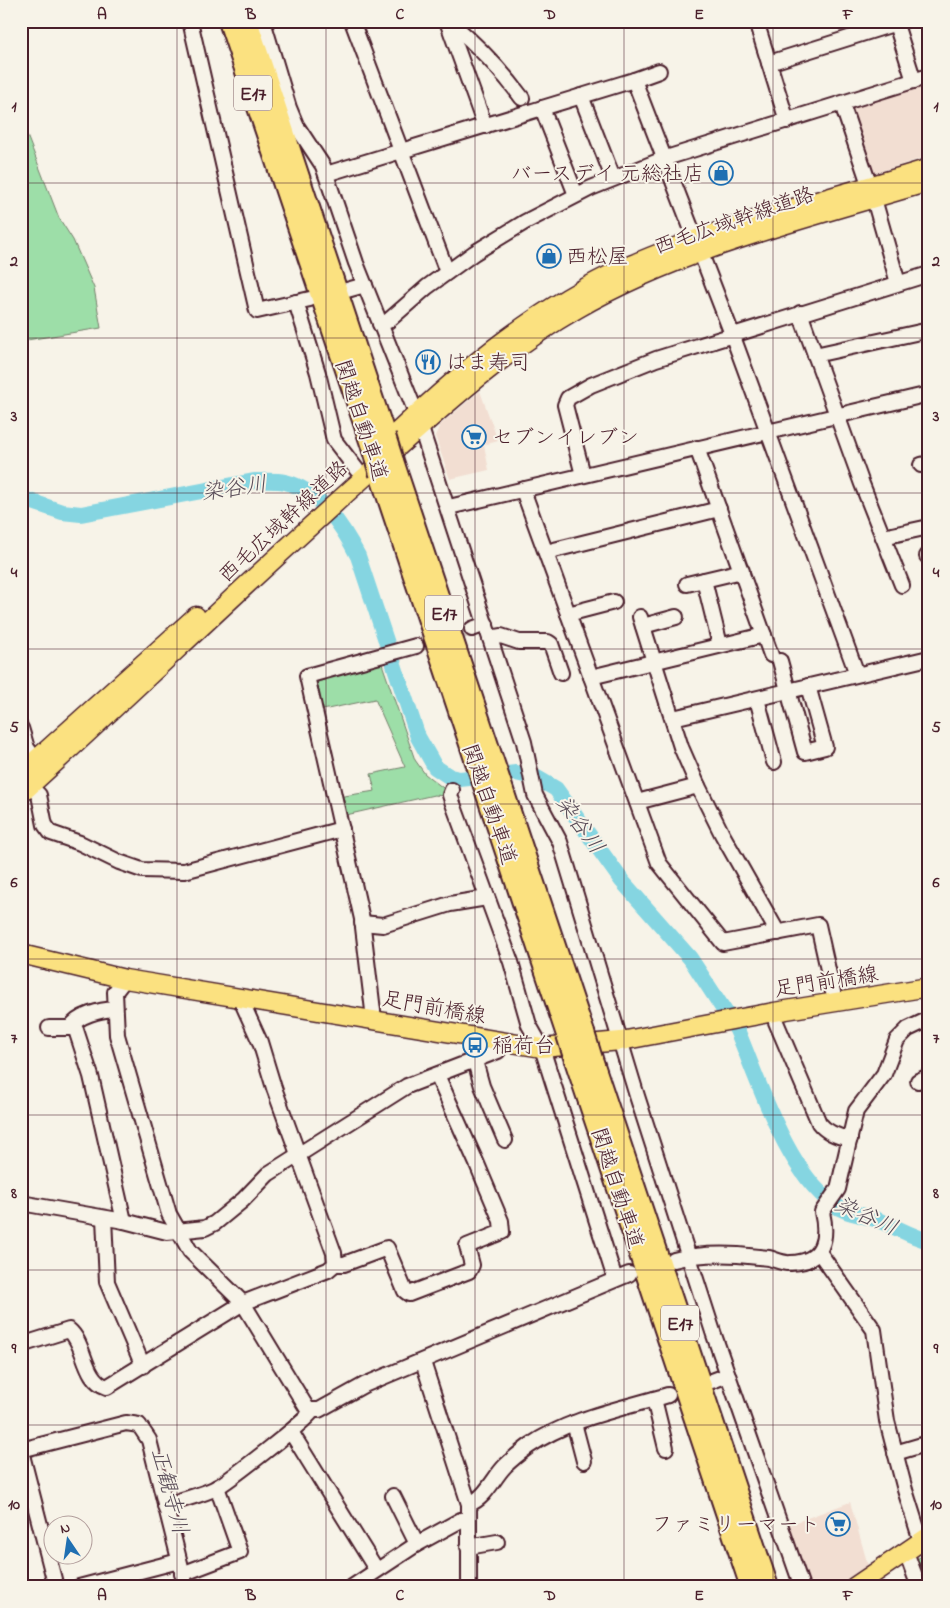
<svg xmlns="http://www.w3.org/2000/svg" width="950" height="1608" viewBox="0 0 950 1608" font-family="'Indie Flower','Klee One',sans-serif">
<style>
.built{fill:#f2ded2}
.green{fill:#9ddea8;stroke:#747e6a}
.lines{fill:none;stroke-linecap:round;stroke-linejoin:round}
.river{stroke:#85d5e1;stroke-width:16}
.minor-tunnel{stroke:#d4c9c2;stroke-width:14;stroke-dasharray:14 7;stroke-linecap:butt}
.minor-casing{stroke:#4a1f2b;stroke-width:18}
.major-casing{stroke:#4a1f2b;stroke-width:21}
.highway-casing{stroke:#4a1f2b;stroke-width:24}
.minor{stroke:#f7f3e8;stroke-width:14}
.major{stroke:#fbe180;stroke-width:18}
.highway{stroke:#fbe180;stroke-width:20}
.highway-bridge-casing{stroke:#4a1f2b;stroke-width:24;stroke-linecap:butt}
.highway-bridge{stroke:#fbe180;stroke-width:20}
.grid{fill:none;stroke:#4a1f2b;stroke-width:1;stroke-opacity:0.55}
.labels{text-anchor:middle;stroke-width:4;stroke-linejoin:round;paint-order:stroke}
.shield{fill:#f7f3e8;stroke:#7e5f64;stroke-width:1}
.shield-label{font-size:20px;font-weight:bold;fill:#4a1f2b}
.poi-label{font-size:21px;fill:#4a1f2b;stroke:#f7f3e8;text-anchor:start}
.street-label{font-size:21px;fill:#4a1f2b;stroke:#f7f3e8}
.water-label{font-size:22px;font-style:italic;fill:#594c58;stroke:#f7f3e8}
.neatline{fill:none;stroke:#4a1f2b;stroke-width:2}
.grid-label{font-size:16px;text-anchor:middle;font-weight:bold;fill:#4a1f2b}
</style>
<rect width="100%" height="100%" fill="#f7f3e8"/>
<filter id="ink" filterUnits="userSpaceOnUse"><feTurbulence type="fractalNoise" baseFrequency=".02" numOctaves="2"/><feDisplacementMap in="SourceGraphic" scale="10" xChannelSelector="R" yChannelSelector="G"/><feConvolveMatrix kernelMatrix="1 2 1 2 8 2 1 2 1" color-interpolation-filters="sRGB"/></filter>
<g filter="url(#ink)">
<g class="built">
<path d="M 929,82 L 929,156 L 875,173 L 868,169 L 850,110 L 853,105 Z"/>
<path d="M 480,391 L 498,441 L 484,445 L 489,470 L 450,479 L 435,436 L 440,425 Z"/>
<path d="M 850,1502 L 869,1569 L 843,1587 L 807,1587 L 786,1526 Z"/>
</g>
<g class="green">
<path d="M 21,120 L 59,218 L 73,240 L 94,288 L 101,328 L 21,341 Z"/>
<path d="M 381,661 L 415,760 L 425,774 L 447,791 L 445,796 L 434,795 L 346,815 L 341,812 L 338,797 L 375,791 L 371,774 L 405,767 L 375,699 L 318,711 L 312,682 L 315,677 Z"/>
<path d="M 929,1552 L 929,1587 L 925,1587 L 915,1560 Z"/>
</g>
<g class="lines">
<path class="river" d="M 21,498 L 62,512 L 81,514 L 254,481 C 264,481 275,480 285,482 C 320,490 343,527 358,556 L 418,737 L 435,767 L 450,777 L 460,779 L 516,773 L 537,778 L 556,789 L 622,881 L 690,958 L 737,1030 C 760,1084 786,1170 833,1204 C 847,1215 865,1214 880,1221 C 896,1227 912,1237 929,1241"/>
<path class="minor-tunnel" d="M 416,646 L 472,629"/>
<g class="minor-casing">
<g id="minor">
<path d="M 190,21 L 257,311 L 310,299"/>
<path d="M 263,21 L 289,108 L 296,125 L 323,166 L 356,263 L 416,413 L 524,742 L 535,795 L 560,842 L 637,1096 L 714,1335 L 802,1587"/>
<path d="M 352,21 L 447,272"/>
<path d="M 447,21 L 485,126"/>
<path d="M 449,21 C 476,44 500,68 522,98"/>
<path d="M 756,21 L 787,121"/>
<path d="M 895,21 L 914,81"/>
<path d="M 769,63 L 903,21"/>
<path d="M 634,80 L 659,71"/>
<path d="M 581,96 L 613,178"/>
<path d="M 842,104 L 870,187"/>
<path d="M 542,108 L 576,195"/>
<path d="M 326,174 L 634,80 L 732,334 L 857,674"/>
<path d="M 874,199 L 898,283"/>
<path d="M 347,290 L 365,285"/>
<path d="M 296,302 L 318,373 L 334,440 L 357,470"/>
<path d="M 800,313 L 862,484 L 902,585"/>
<path d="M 380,324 L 388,321 L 427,287 L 474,253 L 525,222 L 591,188 L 666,158 L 929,76"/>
<path d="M 815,355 L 929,330"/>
<path d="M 697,448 L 771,655"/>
<path d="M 921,465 L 929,463"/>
<path d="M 583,475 L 565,405 L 568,398 L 591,385 L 656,359 L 929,274"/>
<path d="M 525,489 L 524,493 L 659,863 L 723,943 L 818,925 L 835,1001"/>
<path d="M 449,507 L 929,394"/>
<path d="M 883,537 L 929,527"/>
<path d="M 546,552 L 719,509"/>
<path d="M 927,556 L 929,555"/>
<path d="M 704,580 L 720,645"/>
<path d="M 687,584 L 742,571"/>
<path d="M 568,614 L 614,602"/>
<path d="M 640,617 L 681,747 L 698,786 L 722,834 L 778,933"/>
<path d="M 643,626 L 676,617"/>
<path d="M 472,629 L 486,624"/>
<path d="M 490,638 L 501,636 L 519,642 L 548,642 L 551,644 L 561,673"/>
<path d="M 780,661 L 805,752 L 825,747 L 808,686"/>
<path d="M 591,677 L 764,635"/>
<path d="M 757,699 L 774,762"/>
<path d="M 673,718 L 929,658"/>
<path d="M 21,728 L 27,748 L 36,760"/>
<path d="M 30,786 L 39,795 L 45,825 L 51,833 L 80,843 L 119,862 L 142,870 L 184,871 L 342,829"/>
<path d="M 452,790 L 450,795 L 452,801 L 511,962 L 529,1025 L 542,1048 L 615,1279"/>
<path d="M 637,802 L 698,786"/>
<path d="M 362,923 L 383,925 L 450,904 L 487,898"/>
<path d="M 125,979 L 115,992 L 117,1035 L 169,1214 L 190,1251 L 243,1303 L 308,1410 L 319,1410 L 364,1385 L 629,1274"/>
<path d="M 774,1012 L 776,1022 L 819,1123 C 826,1132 839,1137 850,1139"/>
<path d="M 374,1019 L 362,919 L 307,676 L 416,646"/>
<path d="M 49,1028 L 73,1028 L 76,1030 L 91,1076 L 124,1221"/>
<path d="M 70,1028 C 78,1015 100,1010 115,1009"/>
<path d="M 475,1061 L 482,1086 L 505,1140"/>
<path d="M 918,1081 L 929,1076"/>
<path d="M 21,1203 L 124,1221 L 167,1232 L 205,1228 L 215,1223 L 243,1200 L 268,1174 L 407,1086 L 498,1051 L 504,1042"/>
<path d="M 104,1218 L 107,1282 L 143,1366"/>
<path d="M 819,1252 L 874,1330 L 887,1421 L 905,1490 L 921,1541"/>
<path d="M 674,1260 C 695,1254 716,1254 738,1255 C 748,1256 759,1257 769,1258 C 776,1260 784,1264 791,1263 C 824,1262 828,1238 822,1212 L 838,1189 L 856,1111 L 884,1074 L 897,1040 L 908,1029 L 929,1019"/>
<path d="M 335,1264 L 344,1264 L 387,1248 L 405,1291 L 409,1294 L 469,1271 L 472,1265 L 467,1246 L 502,1232 L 501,1221 L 477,1164 L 437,1075"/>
<path d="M 21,1345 L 69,1330 C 86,1344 83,1380 107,1387 L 243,1303 L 328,1270 L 335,1264 L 334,1253 L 274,1088 L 260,1042 L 240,998"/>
<path d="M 423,1362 L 469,1504 L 469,1587"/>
<path d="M 712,1381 L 728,1375"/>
<path d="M 654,1399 L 666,1448"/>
<path d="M 574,1423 L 584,1461"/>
<path d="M 291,1432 L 376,1569"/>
<path d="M 21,1450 L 126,1423 L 139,1425 L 149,1440 L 186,1587"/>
<path d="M 21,1451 L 56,1587"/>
<path d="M 895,1453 L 929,1443"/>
<path d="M 393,1496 L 417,1544"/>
<path d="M 469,1504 C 485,1499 494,1477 505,1466 C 512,1459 521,1452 529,1446 C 570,1418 621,1409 668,1395"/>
<path d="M 165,1506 C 181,1499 200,1496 216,1488 C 227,1482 309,1419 312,1411"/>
<path d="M 468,1547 L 497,1542"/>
<path d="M 904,1552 L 909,1560 L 919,1587"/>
<path d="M 182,1574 L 240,1552 L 217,1487"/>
<path d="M 79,1587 L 179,1561"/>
<path d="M 352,1587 L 417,1544 L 461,1520 L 469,1519"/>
</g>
</g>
<g class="major-casing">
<g id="major">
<path d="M 377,451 C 452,379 531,310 626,267 C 721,225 829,199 929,168"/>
<path d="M 21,773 L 196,616"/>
<path d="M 21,794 C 137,689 250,579 367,475 C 434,415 499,354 577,309 C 682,248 813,217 929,182"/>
<path d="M 21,954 L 125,979 L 542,1048 L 621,1041 L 774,1012 L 929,987"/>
<path d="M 854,1587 L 929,1536"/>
</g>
</g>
<g class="highway-casing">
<g id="highway">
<path d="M 229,21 L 372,447"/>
<path d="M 247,21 L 385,436"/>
<path d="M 393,461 L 584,1033"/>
<path d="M 380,474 L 567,1035"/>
<path d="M 592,1059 L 768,1587"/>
<path d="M 575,1060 L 751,1587"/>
</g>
</g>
<use href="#minor" class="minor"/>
<use href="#major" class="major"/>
<use href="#highway" class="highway"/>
<g class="highway-bridge-casing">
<g id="highway-bridge">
<path d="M 385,436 L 393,461"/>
<path d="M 372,447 L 380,474"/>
<path d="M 584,1033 L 592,1059"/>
<path d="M 567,1035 L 575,1060"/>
</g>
</g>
<use href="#highway-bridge" class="highway-bridge"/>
</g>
</g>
<path class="grid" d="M 177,21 L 177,1587M 326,21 L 326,1587M 475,21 L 475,1587M 624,21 L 624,1587M 773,21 L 773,1587M 21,183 L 929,183M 21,338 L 929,338M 21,493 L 929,493M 21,649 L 929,649M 21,804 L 929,804M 21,959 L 929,959M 21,1115 L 929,1115M 21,1270 L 929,1270M 21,1425 L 929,1425"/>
<defs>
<g id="shop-ring" transform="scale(1.25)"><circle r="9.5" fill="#f7f3e8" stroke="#1f6fb2" stroke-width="1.5"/><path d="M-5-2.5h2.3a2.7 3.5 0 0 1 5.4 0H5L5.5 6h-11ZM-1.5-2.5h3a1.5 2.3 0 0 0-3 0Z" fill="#1f6fb2"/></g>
<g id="restaurant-ring" transform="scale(1.25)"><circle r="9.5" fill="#f7f3e8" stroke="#1f6fb2" stroke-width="1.5"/><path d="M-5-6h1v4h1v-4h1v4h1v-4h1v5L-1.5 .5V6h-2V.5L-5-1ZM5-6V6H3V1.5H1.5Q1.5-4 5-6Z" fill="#1f6fb2"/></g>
<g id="supermarket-ring" transform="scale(1.25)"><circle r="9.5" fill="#f7f3e8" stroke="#1f6fb2" stroke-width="1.5"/><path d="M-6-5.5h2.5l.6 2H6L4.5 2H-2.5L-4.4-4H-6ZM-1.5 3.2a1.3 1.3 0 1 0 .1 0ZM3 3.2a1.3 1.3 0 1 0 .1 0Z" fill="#1f6fb2"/></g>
<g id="bus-ring" transform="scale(1.25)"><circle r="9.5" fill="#f7f3e8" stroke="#1f6fb2" stroke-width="1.5"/><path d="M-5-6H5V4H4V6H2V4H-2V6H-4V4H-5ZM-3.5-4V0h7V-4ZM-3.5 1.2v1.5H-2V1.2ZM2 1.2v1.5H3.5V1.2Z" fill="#1f6fb2"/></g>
</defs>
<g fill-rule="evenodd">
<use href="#shop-ring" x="721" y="173"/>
<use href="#shop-ring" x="549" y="256"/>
<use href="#restaurant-ring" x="428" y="362"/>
<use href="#supermarket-ring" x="474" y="437"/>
<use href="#bus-ring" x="475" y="1045"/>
<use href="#supermarket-ring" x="838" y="1524"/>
</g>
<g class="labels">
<g class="shield">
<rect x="234" y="75.5" width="38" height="35" rx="4"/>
<rect x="425" y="595.5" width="38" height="35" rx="4"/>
<rect x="661" y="1305.5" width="38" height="35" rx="4"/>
</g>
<g class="shield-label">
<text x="253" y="100">E17</text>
<text x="444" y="620">E17</text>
<text x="680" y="1330">E17</text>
</g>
<g class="poi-label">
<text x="704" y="180" text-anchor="end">バースデイ 元総社店</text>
<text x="566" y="263">西松屋</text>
<text x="446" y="369">はま寿司</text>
<text x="492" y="444">セブンイレブン</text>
<text x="492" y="1052">稲荷台</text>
<text x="820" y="1531" text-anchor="end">ファミリーマート</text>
</g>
<g class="street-label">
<text transform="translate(734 220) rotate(-19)" y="7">西毛広域幹線道路</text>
<text transform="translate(362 420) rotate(72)" y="7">関越自動車道</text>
<text transform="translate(283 521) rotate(-43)" y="7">西毛広域幹線道路</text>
<text transform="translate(490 804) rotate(71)" y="7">関越自動車道</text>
<text transform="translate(826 981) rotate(-9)" y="7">足門前橋線</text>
<text transform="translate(434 1007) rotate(10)" y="7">足門前橋線</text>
<text transform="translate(618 1188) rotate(72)" y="7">関越自動車道</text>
</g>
<g class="water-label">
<text transform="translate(234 487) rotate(-8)" y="8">染谷川</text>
<text transform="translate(581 824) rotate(54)" y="8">染谷川</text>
<text transform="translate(867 1215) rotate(24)" y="8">染谷川</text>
<text transform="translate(171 1491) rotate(75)" y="8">正観寺川</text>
</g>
</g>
<rect width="950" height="1608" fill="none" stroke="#f7f3e8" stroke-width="55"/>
<g transform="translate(68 1540) rotate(347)"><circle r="24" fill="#f7f3e8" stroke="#b29e9c"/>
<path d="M0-4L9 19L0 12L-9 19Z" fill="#1f6fb2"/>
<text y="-8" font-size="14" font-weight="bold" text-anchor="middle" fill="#4a1f2b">N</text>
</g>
<rect x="28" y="28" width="894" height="1552" class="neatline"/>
<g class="grid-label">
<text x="102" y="19">A</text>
<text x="251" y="19">B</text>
<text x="400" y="19">C</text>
<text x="550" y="19">D</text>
<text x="699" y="19">E</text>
<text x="848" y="19">F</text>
<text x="14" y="111">1</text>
<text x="936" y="111">1</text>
<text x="14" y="266">2</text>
<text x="936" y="266">2</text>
<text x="14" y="421">3</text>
<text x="936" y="421">3</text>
<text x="14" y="577">4</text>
<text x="936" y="577">4</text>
<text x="14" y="732">5</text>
<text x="936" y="732">5</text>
<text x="14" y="887">6</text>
<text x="936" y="887">6</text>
<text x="14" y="1043">7</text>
<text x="936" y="1043">7</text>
<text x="14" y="1198">8</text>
<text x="936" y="1198">8</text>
<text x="14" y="1353">9</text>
<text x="936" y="1353">9</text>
<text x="14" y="1509">10</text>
<text x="936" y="1509">10</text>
<text x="102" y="1600">A</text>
<text x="251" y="1600">B</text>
<text x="400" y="1600">C</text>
<text x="550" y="1600">D</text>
<text x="699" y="1600">E</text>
<text x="848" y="1600">F</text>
</g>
</svg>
